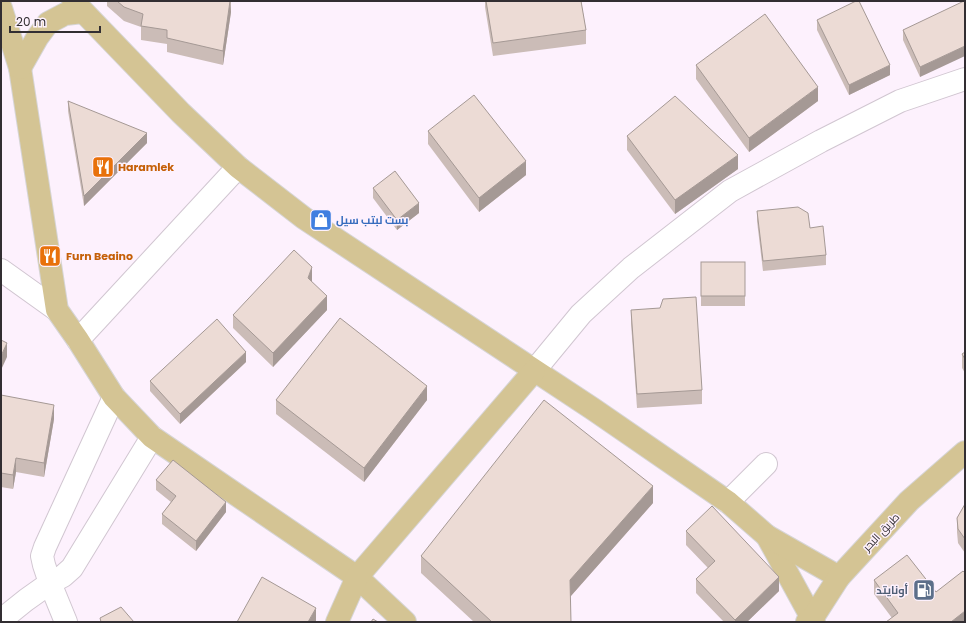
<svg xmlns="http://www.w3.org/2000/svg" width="966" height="623" viewBox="0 0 966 623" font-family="Poppins,Cairo,sans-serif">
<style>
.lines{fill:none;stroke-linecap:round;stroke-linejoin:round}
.minor-casing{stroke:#d1c6d1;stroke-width:24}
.major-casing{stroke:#d6d5d6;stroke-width:24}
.minor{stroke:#fff;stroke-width:22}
.major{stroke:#d4c494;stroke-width:22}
.wall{fill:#cbbcb7}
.shaded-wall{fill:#a59995}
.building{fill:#ecdbd5;stroke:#a59995}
.labels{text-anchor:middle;stroke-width:3;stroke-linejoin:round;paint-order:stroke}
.food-label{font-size:11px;font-weight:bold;fill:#c56008;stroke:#fdf1fd;text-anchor:start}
.shop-label{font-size:11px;font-weight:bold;fill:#366cbe;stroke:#fdf1fd;text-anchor:start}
.street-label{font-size:11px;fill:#322e32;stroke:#fdf1fd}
.service-label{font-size:11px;font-weight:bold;fill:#4e5e75;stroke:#fdf1fd;text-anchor:end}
</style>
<rect width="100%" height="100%" fill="#fdf1fd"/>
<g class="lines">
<g class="minor-casing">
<g id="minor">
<path d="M 1,270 L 57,310"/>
<path d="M 78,340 L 238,167"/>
<path d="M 534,371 L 581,314 L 631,268 L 730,191 L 821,141 L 900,101 L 965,79"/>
<path d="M 728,502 L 766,464"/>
<path d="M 1,620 L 26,600 L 50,583 L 63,576 L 72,568 L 152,437"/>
<path d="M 66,622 L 50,583 L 44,565 L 42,556 L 45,547 L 114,397"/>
</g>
</g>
<g class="major-casing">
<g id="major">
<path d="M 73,1 L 181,113 L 238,167 L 304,218 L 593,409 L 728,502 L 767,536 L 814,622"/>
<path d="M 1,8 L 20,68 L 57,310 L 78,340 L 114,397 L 152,437 L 357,577 L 405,622"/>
<path d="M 20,68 L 37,38 L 48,23 L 65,14 L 83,12"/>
<path d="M 767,536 L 839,577"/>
<path d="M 337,622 L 357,577 L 534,371"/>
<path d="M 807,622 L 812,619 L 839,577 L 909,501 L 965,452"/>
</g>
</g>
<use href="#minor" class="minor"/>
<use href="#major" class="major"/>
</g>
<g class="wall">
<path d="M 107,1 L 231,1 L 231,12 L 223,65 L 167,52 L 167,44 L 141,40 L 141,27 L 124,21 L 107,6 Z"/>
<path d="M 485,1 L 581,1 L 586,30 L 586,44 L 493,56 L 485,7 Z"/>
<path d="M 965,4 L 920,77 L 903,40 L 903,30 Z"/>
<path d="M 817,20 L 890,75 L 849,95 L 817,30 Z"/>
<path d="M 696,65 L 818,101 L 749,152 L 696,79 Z"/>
<path d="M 68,101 L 147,143 L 84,206 L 68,111 Z"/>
<path d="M 428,131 L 526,175 L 479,212 L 428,144 Z"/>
<path d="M 627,136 L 738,169 L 675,214 L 627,150 Z"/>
<path d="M 373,188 L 419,213 L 397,230 L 373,198 Z"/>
<path d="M 757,211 L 810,228 L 826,255 L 826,265 L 763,271 L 757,221 Z"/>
<rect x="701" y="262" width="44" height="44"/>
<path d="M 312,281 L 312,282 L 327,310 L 273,367 L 233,328 L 233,315 Z"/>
<path d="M 631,310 L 702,390 L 702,404 L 637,408 L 631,323 Z"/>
<path d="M 965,352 L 965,373 L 962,368 L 962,354 Z"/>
<path d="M 246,362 L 180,424 L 150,391 L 150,381 Z"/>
<path d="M 1,395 L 54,419 L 44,477 L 16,472 L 13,489 L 1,487 Z"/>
<path d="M 276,400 L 427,400 L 364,482 L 276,414 Z"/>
<path d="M 156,480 L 226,512 L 196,551 L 162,524 L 162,514 L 171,502 L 156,490 Z"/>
<path d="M 653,503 L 570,597 L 571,622 L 474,622 L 421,573 L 421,556 Z"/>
<path d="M 965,504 L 965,553 L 958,543 L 957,532 L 957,518 Z"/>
<path d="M 686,531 L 779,591 L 747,622 L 724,622 L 696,593 L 696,579 L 708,568 L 686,545 Z"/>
<path d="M 874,580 L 936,592 L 965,622 L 892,618 L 874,594 Z"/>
</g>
<g class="shaded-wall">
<path d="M 230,1 L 231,12 L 223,65 L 223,51 Z"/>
<path d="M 965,46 L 965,56 L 920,77 L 920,67 Z"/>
<path d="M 890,65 L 890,75 L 849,95 L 849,85 Z"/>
<path d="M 818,87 L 818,101 L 749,152 L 749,138 Z"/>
<path d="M 147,133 L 147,143 L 84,206 L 84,196 Z"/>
<path d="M 738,155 L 738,169 L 675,214 L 675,200 Z"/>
<path d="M 526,161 L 526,175 L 479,212 L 479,198 Z"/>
<path d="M 419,203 L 419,213 L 397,230 L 397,220 Z"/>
<path d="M 312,267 L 312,281 L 308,292 L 308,278 Z"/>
<path d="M 327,296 L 327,310 L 273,367 L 273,353 Z"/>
<path d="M 7,343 L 7,357 L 1,370 L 1,356 Z"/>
<path d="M 246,352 L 246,362 L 180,424 L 180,414 Z"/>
<path d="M 427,386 L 427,400 L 364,482 L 364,468 Z"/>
<path d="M 54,405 L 54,419 L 44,477 L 44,463 Z"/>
<path d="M 16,458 L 16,472 L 13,489 L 13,475 Z"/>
<path d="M 653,486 L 653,503 L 570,597 L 570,580 Z"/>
<path d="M 226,502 L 226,512 L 196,551 L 196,541 Z"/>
<path d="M 779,577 L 779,591 L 747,622 L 735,622 L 735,620 Z"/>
<path d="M 316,608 L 316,622 L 308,622 Z"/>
<path d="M 965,611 L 965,622 L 951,622 Z"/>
</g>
<g class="building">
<path d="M 117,1 L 230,1 L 223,51 L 167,38 L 167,30 L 141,26 L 143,14 L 124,7 Z"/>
<path d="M 486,1 L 581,1 L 586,30 L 493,43 Z"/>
<path d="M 856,1 L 859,1 L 890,65 L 849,85 L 817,20 Z"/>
<path d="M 964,1 L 965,4 L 965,46 L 920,67 L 903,30 Z"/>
<path d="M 765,14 L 818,87 L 749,138 L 696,65 Z"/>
<path d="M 474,95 L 526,161 L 479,198 L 428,131 Z"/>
<path d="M 675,96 L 738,155 L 675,200 L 627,136 Z"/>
<path d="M 68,101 L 147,133 L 84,196 Z"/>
<path d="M 395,171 L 419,203 L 397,220 L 373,188 Z"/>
<path d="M 798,207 L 808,213 L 810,228 L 823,226 L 826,255 L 763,261 L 757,211 Z"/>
<path d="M 294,250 L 312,267 L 308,278 L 327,296 L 273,353 L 233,315 Z"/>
<rect x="701" y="262" width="44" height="34"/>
<path d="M 696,297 L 702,390 L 637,394 L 631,310 L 660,308 L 663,299 Z"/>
<path d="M 340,318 L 427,386 L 364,468 L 276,400 Z"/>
<path d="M 217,319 L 246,352 L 180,414 L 150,381 Z"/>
<path d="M 1,340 L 7,343 L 1,356 Z"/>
<path d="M 965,352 L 965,359 L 962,354 Z"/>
<path d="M 1,395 L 54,405 L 44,463 L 16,458 L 13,475 L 1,473 Z"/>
<path d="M 544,400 L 653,486 L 570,580 L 571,622 L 492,622 L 421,556 Z"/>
<path d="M 173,460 L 226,502 L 196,541 L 162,514 L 176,496 L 156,480 Z"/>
<path d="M 965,504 L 965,539 L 958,529 L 957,518 Z"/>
<path d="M 712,506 L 779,577 L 735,620 L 696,579 L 715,561 L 686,531 Z"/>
<path d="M 907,555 L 936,592 L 963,571 L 965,573 L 965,611 L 951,622 L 886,622 L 898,613 L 874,580 Z"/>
<path d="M 262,577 L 316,608 L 308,622 L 237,622 Z"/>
<path d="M 121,607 L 134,622 L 101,622 L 100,618 Z"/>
<path d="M 373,619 L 378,622 L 371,622 Z"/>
</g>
<defs>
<g id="restaurant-square" transform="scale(1.15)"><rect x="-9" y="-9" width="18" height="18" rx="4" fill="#e8710a" stroke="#fdf1fd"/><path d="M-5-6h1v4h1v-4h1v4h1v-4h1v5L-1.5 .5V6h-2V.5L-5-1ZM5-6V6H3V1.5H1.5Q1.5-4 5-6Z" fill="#fff"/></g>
<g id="shop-square" transform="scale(1.15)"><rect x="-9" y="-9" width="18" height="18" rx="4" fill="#3f7fe0" stroke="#fdf1fd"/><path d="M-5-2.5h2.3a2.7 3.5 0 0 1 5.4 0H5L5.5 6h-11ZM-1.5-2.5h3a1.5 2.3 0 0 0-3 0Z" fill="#fff"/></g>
<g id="fuel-square" transform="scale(1.15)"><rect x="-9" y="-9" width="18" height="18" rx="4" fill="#5c6f8a" stroke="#fdf1fd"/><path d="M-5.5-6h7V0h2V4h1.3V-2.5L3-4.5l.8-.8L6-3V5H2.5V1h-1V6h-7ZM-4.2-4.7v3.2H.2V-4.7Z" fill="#fff"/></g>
</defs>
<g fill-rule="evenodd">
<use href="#restaurant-square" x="103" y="167"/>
<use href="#shop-square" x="321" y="220"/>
<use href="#restaurant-square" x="50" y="256"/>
<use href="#fuel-square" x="924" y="590"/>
</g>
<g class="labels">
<g class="food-label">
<text x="118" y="171">Haramlek</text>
<text x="66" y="260">Furn Beaino</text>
</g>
<g class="shop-label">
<text x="336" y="224">بست لبتب سيل</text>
</g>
<g class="street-label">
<text transform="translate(881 532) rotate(-47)" y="4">طريق البحر</text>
</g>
<g class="service-label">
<text x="908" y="594">أونايتد</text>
</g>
</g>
<rect width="966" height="623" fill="none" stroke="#322e32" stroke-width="4"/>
<path d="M10 26v6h90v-6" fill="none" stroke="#322e32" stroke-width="2"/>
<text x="16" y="26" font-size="12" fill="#322e32" stroke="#fdf1fd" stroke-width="3" paint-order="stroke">20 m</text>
</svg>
